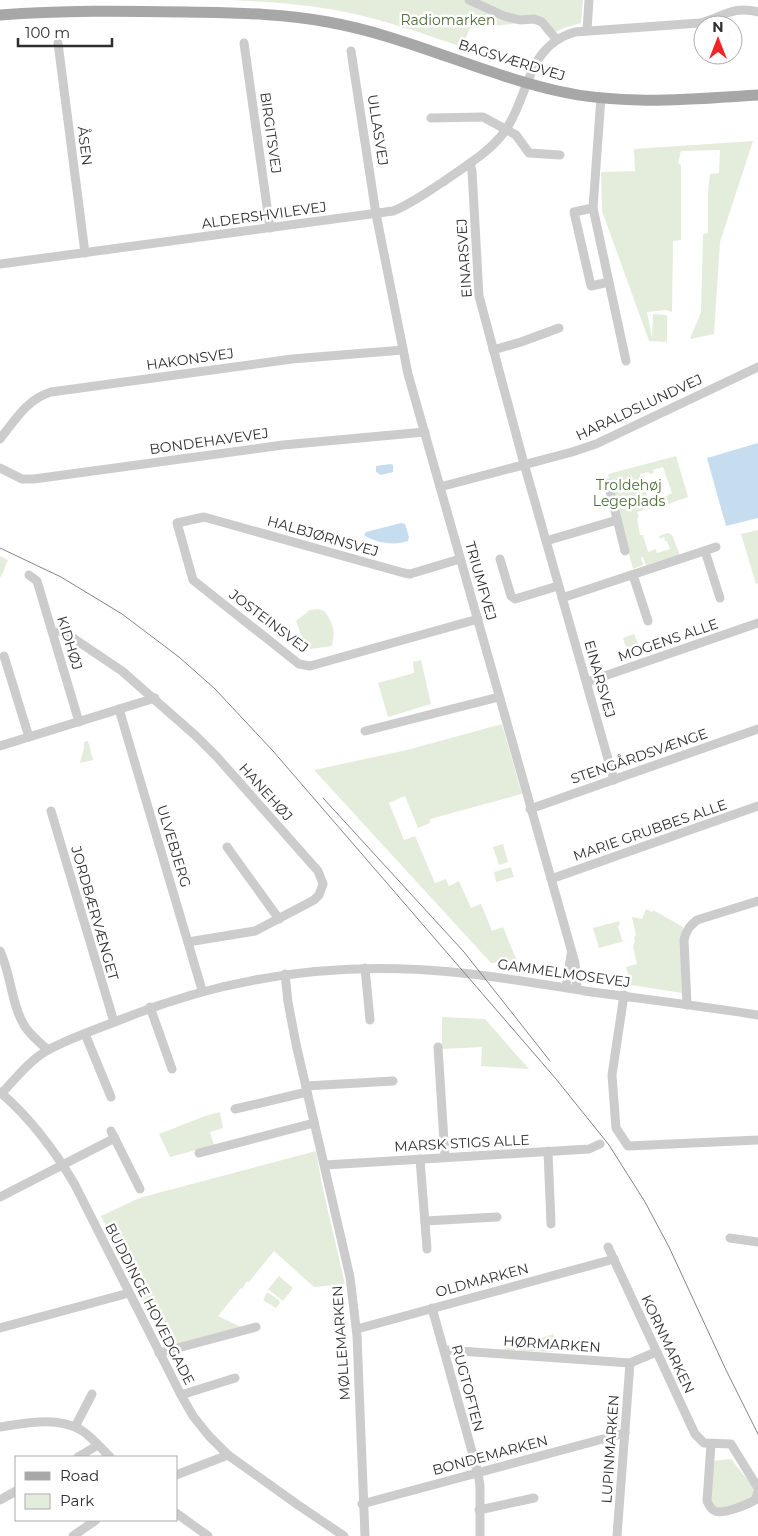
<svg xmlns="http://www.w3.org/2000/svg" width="758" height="1536" viewBox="0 0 758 1536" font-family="Montserrat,sans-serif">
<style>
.green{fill:#e4eddc}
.water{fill:#c6dcef}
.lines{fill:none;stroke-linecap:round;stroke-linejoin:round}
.minor{stroke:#ccc;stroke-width:9}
.major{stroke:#a7a7a7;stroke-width:11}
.tram{stroke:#848484;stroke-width:1}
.labels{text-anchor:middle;stroke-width:5;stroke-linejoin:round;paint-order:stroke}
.park-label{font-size:14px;fill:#4e6e38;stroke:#fff}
.street-label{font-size:14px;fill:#2f2f2f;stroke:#fff}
</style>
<rect width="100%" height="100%" fill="#fff"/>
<g class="green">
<path d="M 232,0 L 583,0 L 581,23 L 564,28 L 547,36 L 540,26 L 532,22 L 470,28 L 462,47 C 424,34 385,20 345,12 C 308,4 270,2 232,0 Z"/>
<path d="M 753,141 L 720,242 L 714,334 L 690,339 L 701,312 L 703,234 L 708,233 L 708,192 L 710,174 L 719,173 L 720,150 L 681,151 L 678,163 L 681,165 L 681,240 L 673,241 L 672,312 L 666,310 L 647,312 L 652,338 L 653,314 L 667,315 L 667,342 L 649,341 L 602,211 L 601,172 L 635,171 L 634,149 Z"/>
<path d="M 676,456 L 688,497 L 668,504 L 666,496 L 672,493 L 663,467 L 653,470 L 654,473 L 650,474 L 648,472 L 640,474 L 651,508 L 637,512 L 639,517 L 637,518 L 640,535 L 643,535 L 648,552 L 656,549 L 657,553 L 670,549 L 667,541 L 665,541 L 664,537 L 660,539 L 659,536 L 668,533 L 672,535 L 680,555 L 646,565 L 643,557 L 641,558 L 643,565 L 633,569 L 608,474 Z"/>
<path d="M 758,530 L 758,583 L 756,584 L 741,534 Z"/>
<path d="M 0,556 L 8,560 L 1,577 L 0,577 Z"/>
<path d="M 318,609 L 324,611 C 334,623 335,631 332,646 L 310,649 L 303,640 L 296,621 L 310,610 Z"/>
<path d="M 634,634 L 639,646 L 627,650 L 623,638 Z"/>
<path d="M 421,660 L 431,704 L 388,717 L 378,683 L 414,673 L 413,662 Z"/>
<path d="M 502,724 L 522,794 L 430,819 L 430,823 L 418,828 L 405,796 L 389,803 L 404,840 L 415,836 L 435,883 L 446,879 L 449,886 L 459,881 L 471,908 L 481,904 L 492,931 L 503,927 L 517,961 L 491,963 L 314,770 L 407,750 Z"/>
<path d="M 88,741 L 93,760 L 80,763 L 84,748 L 84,742 Z"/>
<path d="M 503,844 L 508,862 L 499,865 L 493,847 Z"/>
<path d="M 511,867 L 514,877 L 496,882 L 494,872 Z"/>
<path d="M 646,909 L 652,912 L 653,910 L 683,927 L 681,938 L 682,993 L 631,985 L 626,967 L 637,964 L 633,946 L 635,941 L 634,937 L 636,936 L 632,917 L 642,919 Z"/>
<path d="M 619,921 L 620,925 L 618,926 L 622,940 L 624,941 L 599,948 L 593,928 Z"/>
<path d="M 442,1017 L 485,1019 L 529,1069 L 481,1066 L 482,1047 L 442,1049 Z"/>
<path d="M 220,1112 L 223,1128 L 210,1132 L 214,1145 L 170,1157 L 159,1134 L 205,1116 Z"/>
<path d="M 316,1151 L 322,1185 L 345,1284 L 314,1287 L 274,1251 L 249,1282 L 247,1281 L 242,1289 L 241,1288 L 218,1316 L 241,1327 L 167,1348 L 101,1216 L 139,1198 Z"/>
<path d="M 279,1276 L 293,1288 L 283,1301 L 268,1289 Z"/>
<path d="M 267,1292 L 279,1300 L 280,1303 L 276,1308 L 263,1300 Z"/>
<path d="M 554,1334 L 553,1352 L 502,1350 Z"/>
<path d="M 731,1459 L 755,1489 L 753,1498 L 730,1508 L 716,1509 L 711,1504 L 712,1461 Z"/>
</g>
<g class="water">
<path d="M 758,443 L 758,518 L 726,526 L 707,458 Z"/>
<path d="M 391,464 L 393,465 L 393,472 L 381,475 L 376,472 L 376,466 Z"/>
<path d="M 401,523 L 405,524 L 409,537 L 408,541 C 395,546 375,543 364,535 L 366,532 Z"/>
</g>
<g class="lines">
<g class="minor">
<path d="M 469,0 L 504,16 L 520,20 L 534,19 L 542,22 L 556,39"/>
<path d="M 587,30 L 589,0"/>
<path d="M 58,43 L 85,253"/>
<path d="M 244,43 L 270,228"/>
<path d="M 351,51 L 376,214 L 408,374 L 575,963 L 577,989"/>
<path d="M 431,118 L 483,117 L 516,135 L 529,153 L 560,155"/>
<path d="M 470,163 L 472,171 L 479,296 L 523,460 L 614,780"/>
<path d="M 593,208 L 601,97"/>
<path d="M 0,264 L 393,211 C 411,204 427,192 443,182 C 465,166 489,153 505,131 C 530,95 526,46 575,32 L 700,23 C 723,18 731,5 758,12"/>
<path d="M 609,282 L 591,286 L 574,212 L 593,208 L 626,361"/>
<path d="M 493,350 L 521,342 L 559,328"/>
<path d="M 0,439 C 15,420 27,399 51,392 L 292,359 L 403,350"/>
<path d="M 0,468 L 22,479 L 34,479 L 283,445 L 425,432"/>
<path d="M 608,483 L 625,551"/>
<path d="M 440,487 L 572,452 L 596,444 L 758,367"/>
<path d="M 546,541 L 617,520"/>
<path d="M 705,551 L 720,598"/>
<path d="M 460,559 L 410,574 L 404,573 L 204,517 L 177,523 L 193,580 L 299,664 L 310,666 L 478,619"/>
<path d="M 500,559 L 511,596 L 515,599 L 558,586"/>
<path d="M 29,575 L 37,581 L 79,722"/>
<path d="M 633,575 L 648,621"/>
<path d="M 562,598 L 716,547"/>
<path d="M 59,631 L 67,634 L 122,671 L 196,736 L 217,757 L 318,871 L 323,884 L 319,895 L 314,900 L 255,931 L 188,942"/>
<path d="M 4,656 L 29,737"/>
<path d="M 587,682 L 758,623"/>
<path d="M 119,709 L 202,990"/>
<path d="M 365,731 L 499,697"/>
<path d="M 0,746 L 155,698"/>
<path d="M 530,809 L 758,729"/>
<path d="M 51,811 L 114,1022"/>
<path d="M 227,847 L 279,919"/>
<path d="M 551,879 L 758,806"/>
<path d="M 0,951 C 11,974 11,1003 24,1025 C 29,1034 40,1043 48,1050"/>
<path d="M 365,968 L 370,1020"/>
<path d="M 285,974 L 288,1002 L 296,1044 L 350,1277 L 357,1336 L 365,1536"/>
<path d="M 566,987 L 571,955"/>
<path d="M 624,995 L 612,1075 L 616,1128 L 628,1146 L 758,1140"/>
<path d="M 687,1005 L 684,940 C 686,930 690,926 697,920 L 758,901"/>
<path d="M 150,1007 L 172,1069"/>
<path d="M 85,1034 L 111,1097"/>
<path d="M 438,1047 L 445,1157"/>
<path d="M 306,1086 L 393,1081"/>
<path d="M 0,1092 C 30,1118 55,1151 75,1185 L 181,1395 L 193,1416 L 209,1436 L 228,1455 L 298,1505 L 344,1536"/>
<path d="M 2,1093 C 16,1078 30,1060 48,1050 C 72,1037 100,1028 125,1018 C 231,975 338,961 452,972 C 496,976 541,984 585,991 C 643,999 700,1006 758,1015"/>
<path d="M 235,1109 L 307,1092"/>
<path d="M 111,1131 L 140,1189"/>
<path d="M 548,1151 L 551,1224"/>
<path d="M 199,1153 L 314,1123"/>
<path d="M 420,1159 L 427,1249"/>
<path d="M 325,1165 L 589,1149 L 600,1144"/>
<path d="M 0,1197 L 115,1138"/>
<path d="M 425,1221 L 497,1217"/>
<path d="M 730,1238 L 758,1242"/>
<path d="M 608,1247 L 695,1434 L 704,1443 L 731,1444 L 758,1488"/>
<path d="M 432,1308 L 478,1473 L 480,1486 L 480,1536"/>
<path d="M 0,1328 L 129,1293"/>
<path d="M 357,1329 L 614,1259"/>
<path d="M 444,1350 L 630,1363 L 656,1352"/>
<path d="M 159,1353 L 256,1327"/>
<path d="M 181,1395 L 235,1378"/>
<path d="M 0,1427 C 26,1423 57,1416 81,1430 C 92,1437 101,1448 110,1457"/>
<path d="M 75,1427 L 92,1394"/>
<path d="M 711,1444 L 707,1501 C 709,1505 711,1510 715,1511 C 723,1515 748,1504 755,1500 L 758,1492"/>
<path d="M 78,1457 L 98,1445"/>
<path d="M 176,1475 L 228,1455"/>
<path d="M 0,1500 L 16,1491"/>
<path d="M 362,1504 L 625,1433"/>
<path d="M 479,1510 L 534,1498"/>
<path d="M 176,1513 L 208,1536"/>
<path d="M 73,1536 L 96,1520"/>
<path d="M 617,1536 L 630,1363"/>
</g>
<path class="major" d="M 0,15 C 62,10 124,11 186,12 C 233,13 281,13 328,22 C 407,36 479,73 558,91 C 623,106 692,99 758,95"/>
<g class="tram">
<path d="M 0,548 L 61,577 L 122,614 L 179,657 L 215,689 L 273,751 L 556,1079 L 609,1145 L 645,1202 L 669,1247 L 726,1370 L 758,1434"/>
<path d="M 323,798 L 464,952 L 550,1061"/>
</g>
</g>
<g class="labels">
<g class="park-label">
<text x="448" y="25">Radiomarken</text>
<text x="629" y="490">Troldehøj<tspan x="629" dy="16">Legeplads</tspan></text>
</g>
<g class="street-label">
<text transform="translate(512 60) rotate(17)" y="5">BAGSVÆRDVEJ</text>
<text transform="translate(378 130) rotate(81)" y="5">ULLASVEJ</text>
<text transform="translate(271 133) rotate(82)" y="5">BIRGITSVEJ</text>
<text transform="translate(85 146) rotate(83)" y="5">ÅSEN</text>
<text transform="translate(264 215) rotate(-8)" y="5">ALDERSHVILEVEJ</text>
<text transform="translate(464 258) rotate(-94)" y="5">EINARSVEJ</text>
<text transform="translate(190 359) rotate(-8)" y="5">HAKONSVEJ</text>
<text transform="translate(639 407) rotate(-25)" y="5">HARALDSLUNDVEJ</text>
<text transform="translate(209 441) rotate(-8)" y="5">BONDEHAVEVEJ</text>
<text transform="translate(323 536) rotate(16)" y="5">HALBJØRNSVEJ</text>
<text transform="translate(481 581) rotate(74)" y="5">TRIUMFVEJ</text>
<text transform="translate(269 621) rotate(37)" y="5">JOSTEINSVEJ</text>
<text transform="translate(668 640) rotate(-19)" y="5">MOGENS ALLE</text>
<text transform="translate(70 643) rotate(73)" y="5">KIDHØJ</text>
<text transform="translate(600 679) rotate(74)" y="5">EINARSVEJ</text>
<text transform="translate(639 756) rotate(-19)" y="5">STENGÅRDSVÆNGE</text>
<text transform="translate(266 792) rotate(48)" y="5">HANEHØJ</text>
<text transform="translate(650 830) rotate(-19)" y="5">MARIE GRUBBES ALLE</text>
<text transform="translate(174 846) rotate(73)" y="5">ULVEBJERG</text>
<text transform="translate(95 913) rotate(74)" y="5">JORDBÆRVÆNGET</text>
<text transform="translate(564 973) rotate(8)" y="5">GAMMELMOSEVEJ</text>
<text transform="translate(462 1143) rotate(-3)" y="5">MARSK STIGS ALLE</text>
<text transform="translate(482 1280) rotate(-15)" y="5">OLDMARKEN</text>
<text transform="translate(150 1304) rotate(63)" y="5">BUDDINGE HOVEDGADE</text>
<text transform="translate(341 1343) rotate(-94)" y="5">MØLLEMARKEN</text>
<text transform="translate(552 1344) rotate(4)" y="5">HØRMARKEN</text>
<text transform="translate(668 1344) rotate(65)" y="5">KORNMARKEN</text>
<text transform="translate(468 1388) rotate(75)" y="5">RUGTOFTEN</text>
<text transform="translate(610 1449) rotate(-86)" y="5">LUPINMARKEN</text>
<text transform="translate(490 1455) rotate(-15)" y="5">BONDEMARKEN</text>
</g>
</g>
<rect x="15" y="1456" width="162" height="65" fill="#ffffff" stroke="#acacac"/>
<rect x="25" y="1472" width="25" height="8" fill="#a7a7a7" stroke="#acacac"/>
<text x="60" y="1481" font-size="15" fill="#2f2f2f">Road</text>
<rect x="25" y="1494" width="25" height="15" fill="#e4eddc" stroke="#acacac"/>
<text x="60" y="1506" font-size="15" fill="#2f2f2f">Park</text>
<g transform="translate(718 40)"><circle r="24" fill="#ffffff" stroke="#acacac"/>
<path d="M0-4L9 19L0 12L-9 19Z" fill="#f32425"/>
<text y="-8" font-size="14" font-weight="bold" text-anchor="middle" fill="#2f2f2f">N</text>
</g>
<path d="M18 38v8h94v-8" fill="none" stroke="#2f2f2f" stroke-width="2.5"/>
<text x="25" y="38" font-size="15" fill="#2f2f2f" stroke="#ffffff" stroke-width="4" paint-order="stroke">100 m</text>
</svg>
